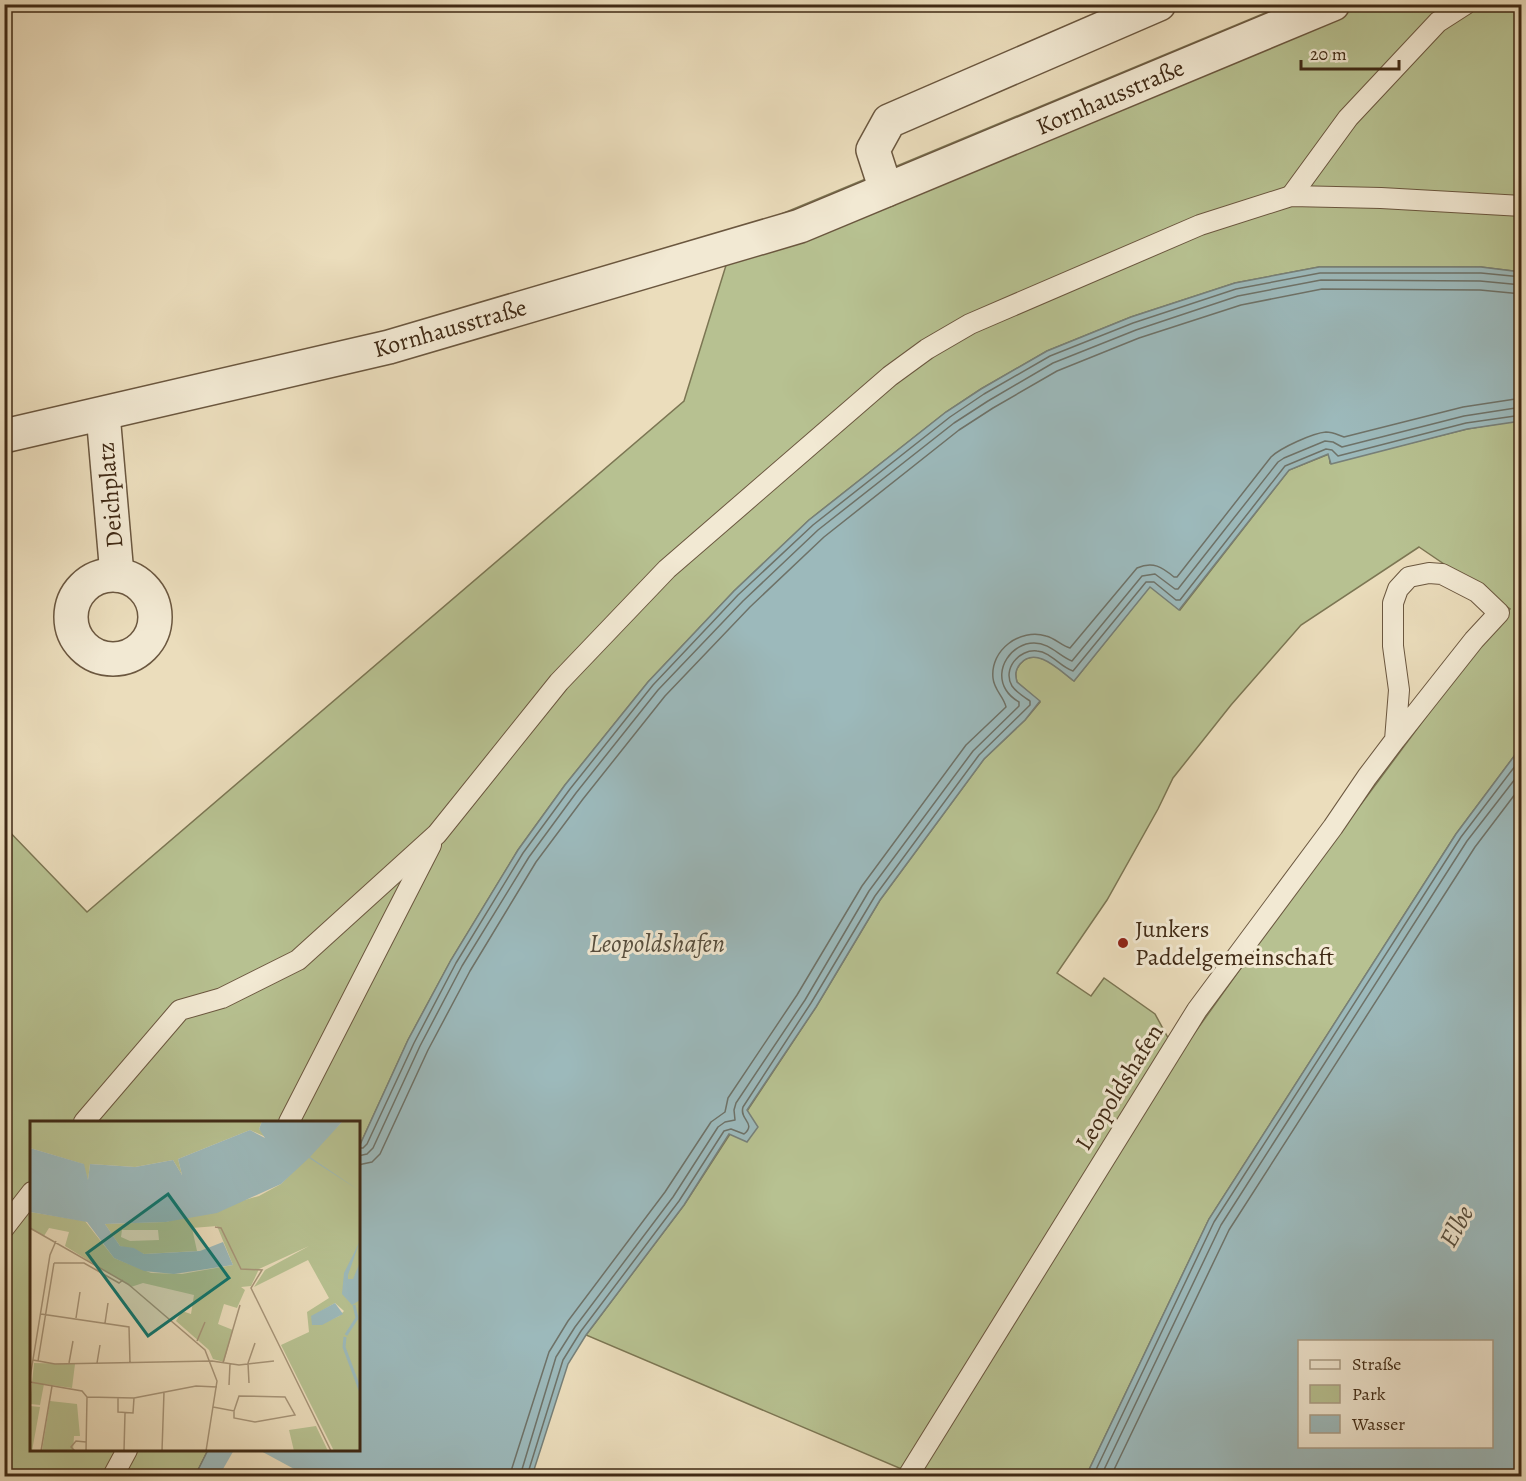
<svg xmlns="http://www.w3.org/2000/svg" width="1526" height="1481" viewBox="0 0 1526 1481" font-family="Alegreya,serif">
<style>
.green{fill:#b7c191;stroke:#7c7653;stroke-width:1.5;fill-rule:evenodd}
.water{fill:#9cb9bb;stroke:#778079;stroke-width:1.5;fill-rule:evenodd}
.pier{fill:#ebddbc}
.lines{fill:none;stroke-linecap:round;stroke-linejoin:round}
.shore{stroke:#6e7268;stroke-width:1.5}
.lane-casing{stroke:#6b573f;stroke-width:22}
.street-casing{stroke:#6b573f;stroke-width:36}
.lane{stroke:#f2e9d3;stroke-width:20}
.street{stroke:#f2e9d3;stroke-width:33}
.poi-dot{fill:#8f2418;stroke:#f2e9d3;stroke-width:2}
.labels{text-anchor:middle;stroke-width:6;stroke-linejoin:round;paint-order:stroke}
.street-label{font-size:24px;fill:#402a15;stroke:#f2e9d3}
.poi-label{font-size:24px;fill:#402a15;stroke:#f2e9d3;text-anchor:start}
.water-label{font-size:26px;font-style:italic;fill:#574e3e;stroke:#f2e9d3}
.inset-river{fill:none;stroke:#9cb9bb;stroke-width:3}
.inset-road{fill:none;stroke:#a79579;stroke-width:1.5}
.view{fill:#0f766e;fill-opacity:0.15;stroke:#0f766e;stroke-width:3}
.inset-edge{fill:none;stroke:#402a15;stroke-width:3}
</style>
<rect width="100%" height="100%" fill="#ebddbc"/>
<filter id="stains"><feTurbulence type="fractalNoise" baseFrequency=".00333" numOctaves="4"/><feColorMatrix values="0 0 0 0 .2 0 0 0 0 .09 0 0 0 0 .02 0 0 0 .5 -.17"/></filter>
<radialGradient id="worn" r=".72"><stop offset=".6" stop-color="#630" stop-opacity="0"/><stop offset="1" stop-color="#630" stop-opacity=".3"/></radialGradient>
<g class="green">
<path d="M 1284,5 L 1521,5 L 1521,272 L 1481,267 L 1319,267 L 1235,283 L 1131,317 L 1047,351 L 981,389 L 946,412 L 809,520 L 734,591 L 648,682 L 565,785 L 518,850 L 451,960 L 408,1040 L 359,1147 L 358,1122 L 32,1122 L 32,1450 L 120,1450 L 106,1476 L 5,1476 L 4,826 L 87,912 L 684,401 L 736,233 Z"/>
<path d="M 1515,421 L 1521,421 L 1521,747 L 1456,834 L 1209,1219 L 1086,1476 L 918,1476 L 586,1335 L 684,1205 L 730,1134 L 747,1111 L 816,1007 L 880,900 L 984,759 L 1025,720 L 1040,702 L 1017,682 C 1015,675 1015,670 1020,664 C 1036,645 1060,670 1074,681 L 1150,586 L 1180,610 L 1289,470 L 1329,454 L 1330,463 L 1467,429 ZM 1419,547 L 1510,609 L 1469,659 L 1286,905 L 1178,1056 L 1155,1014 L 1104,978 L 1091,996 L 1057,973 L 1107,900 L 1158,809 L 1173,778 L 1231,705 L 1301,625 Z"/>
<path d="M 131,1450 L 208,1450 L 195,1476 L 119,1476 Z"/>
</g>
<g class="water">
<path d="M 1319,267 L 1481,267 L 1521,272 L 1521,421 L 1467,429 L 1331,464 L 1328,454 L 1289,470 L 1179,610 L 1150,587 L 1074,681 C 1060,671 1036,645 1020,664 C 1015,670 1015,675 1017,682 L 1040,701 L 1025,720 L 984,759 L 880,900 L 816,1007 L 747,1110 L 758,1127 L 747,1142 L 729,1134 L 684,1205 L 586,1335 L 568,1364 L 532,1476 L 195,1476 L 208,1450 L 358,1450 L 359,1147 L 408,1040 L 451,960 L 518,850 L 565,785 L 648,682 L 734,591 L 809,520 L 946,412 L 981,389 L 1047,351 L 1131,317 L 1235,283 Z"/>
<path d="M 1521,747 L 1521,1476 L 1086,1476 L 1209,1219 L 1456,834 ZM 1300,1342 L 1492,1342 L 1492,1446 L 1300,1446 Z"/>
</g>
<path class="pier" d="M 234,1450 L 259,1450 L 296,1470 L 292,1476 L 219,1476 Z"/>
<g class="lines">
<g class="shore">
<path d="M 358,1148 L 363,1148 L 367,1144 L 414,1043 L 456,963 L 523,853 L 570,789 L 653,685 L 738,595 L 813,525 L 950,417 L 984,394 L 1050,356 L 1133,323 L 1236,289 L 1320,273 L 1481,273 L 1522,277"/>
<path d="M 358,1156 L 367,1154 L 373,1148 L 420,1046 L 462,966 L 529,857 L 576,793 L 658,690 L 743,601 L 818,530 L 954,423 L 988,401 L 1053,363 L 1136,330 L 1238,296 L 1321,280 L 1480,281 L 1522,285"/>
<path d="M 358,1165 L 372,1162 L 380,1154 L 428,1050 L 470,971 L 536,862 L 583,799 L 665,696 L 750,607 L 824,537 L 959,430 L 993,408 L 1057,371 L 1139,338 L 1241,305 L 1322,289 L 1480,290 L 1522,294"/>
<path d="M 511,1476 L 512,1468 L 549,1352 L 568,1321 L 665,1192 L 711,1122 L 725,1112 L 728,1098 L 797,995 L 862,886 L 966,745 L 1006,707 C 1004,697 994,690 993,678 C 990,650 1020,628 1046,636 C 1055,638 1062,646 1070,648 L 1137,568 C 1153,561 1162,567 1174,577 L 1177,577 L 1271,457 C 1280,448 1313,433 1326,432 C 1333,432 1338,435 1344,437 L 1463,407 L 1522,398"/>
<path d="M 520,1476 L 556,1357 L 575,1327 L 673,1197 L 718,1127 L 725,1122 L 735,1120 L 734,1110 L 736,1103 L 805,1000 L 869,891 L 973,751 L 1019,706 L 1019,702 C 1014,699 1009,695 1006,690 C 993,669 1012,643 1034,643 C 1050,643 1059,656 1072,661 L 1142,576 L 1155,574 L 1175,589 L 1178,589 L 1278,462 L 1284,458 L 1325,441 L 1333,442 L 1342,447 L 1464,416 L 1522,407"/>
<path d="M 527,1476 L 563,1360 L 581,1331 L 679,1201 L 724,1131 L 731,1129 L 744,1134 C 757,1123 739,1120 743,1107 L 811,1003 L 875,896 L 979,755 L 1030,705 L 1030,701 C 1024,697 1016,692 1012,686 C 1002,669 1019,649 1037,651 C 1051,652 1060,667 1073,671 L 1146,582 L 1154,582 L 1176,600 L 1180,600 L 1285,466 L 1326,449 L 1332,450 L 1338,456 L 1466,423 L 1522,415"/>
<path d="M 1093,1476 L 1214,1222 L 1461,837 L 1522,757"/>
<path d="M 1101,1476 L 1221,1225 L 1467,841 L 1522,770"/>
<path d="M 1111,1476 L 1229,1230 L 1475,847 L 1522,785"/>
</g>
<g class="lane-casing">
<g id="lane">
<path d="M 1291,196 L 1348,118 L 1438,22 L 1466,4"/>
<path d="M 84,1122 L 180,1010 L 222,998 L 298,960 L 437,834 L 559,682 L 667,569 L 890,376 L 927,349 L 970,324 L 1200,225 L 1291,196 L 1381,198 L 1522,206"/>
<path d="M 289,1122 L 431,845"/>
<path d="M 4,1228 L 32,1192"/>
<path d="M 113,1476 L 127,1450"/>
<path d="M 908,1476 L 1197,1010 L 1333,827 L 1367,777 L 1395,740 L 1399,690 L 1393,646 L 1393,603 L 1398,589 L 1409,577 L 1429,573 L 1442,574 L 1477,592 L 1499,613 L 1474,640 L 1395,740"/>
</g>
</g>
<g class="street-casing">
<g id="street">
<path d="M 886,190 L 873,150 L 889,121 L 1159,4"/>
<path d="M 103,414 L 117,575"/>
<path d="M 4,436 L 389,347 L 800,226 L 1333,4"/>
<circle cx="113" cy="617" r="42"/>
</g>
</g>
<use href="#lane" class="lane"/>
<use href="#street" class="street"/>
</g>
<circle class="poi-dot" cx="1123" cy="943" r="6"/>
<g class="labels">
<g class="street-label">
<text transform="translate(1110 97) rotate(-23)" y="8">Kornhausstraße</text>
<text transform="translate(450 328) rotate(-16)" y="8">Kornhausstraße</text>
<text transform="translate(110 495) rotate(-95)" y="8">Deichplatz</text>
<text transform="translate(1119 1087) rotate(-58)" y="8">Leopoldshafen</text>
</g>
<g class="poi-label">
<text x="1135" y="937">Junkers<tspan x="1135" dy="28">Paddelgemeinschaft</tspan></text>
</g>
<g class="water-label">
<text x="657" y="952">Leopoldshafen</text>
<text transform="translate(1456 1226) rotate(-61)" y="9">Elbe</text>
</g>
</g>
<g transform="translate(30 1121)">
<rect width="330" height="330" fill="#ebddbc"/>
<path d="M 0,0 L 232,0 L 229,8 L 236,16 L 220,9 L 148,38 L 152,54 L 143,39 L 105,46 L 60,43 L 58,60 L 53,43 L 0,27 ZM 313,0 L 330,0 L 330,330 L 304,330 L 251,224 L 279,211 L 277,191 L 299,177 L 278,139 L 224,166 L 235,149 L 279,125 L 229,148 L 221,165 L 211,166 L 215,169 L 207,187 L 194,183 L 188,203 L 203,209 L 194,241 L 183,238 L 179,229 L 146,200 L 152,190 L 161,193 L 164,174 L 113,162 L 101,166 L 35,125 L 39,111 L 19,107 L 14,115 L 0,108 L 0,91 L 55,100 L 84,137 L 121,152 L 152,153 L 203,144 L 187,105 L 162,107 L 167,130 L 114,133 L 90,125 L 75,103 L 136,101 L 229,75 L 251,63 ZM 92,109 L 128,109 L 129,119 L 100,120 L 91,116 ZM 305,182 L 314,190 L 309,195 L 292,203 L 281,196 ZM 4,242 L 45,243 L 42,267 L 14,263 L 10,284 L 0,283 ZM 20,280 L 47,283 L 50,315 L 44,315 L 43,330 L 12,330 ZM 0,285 L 10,286 L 2,330 L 0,330 ZM 286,305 L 298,330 L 264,330 L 259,309 Z" fill="#b7c191" fill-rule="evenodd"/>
<path d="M 232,0 L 313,0 L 280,36 L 330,70 L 279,37 L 251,63 L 187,92 L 136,101 L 75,103 L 90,125 L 104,127 L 114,133 L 170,130 L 193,121 L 203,144 L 144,153 L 114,150 L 84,137 L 57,101 L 0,91 L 0,27 L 54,43 L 58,59 L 60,43 L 105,46 L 143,39 L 152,54 L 148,38 L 220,9 L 235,17 L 229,8 ZM 330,120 L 318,154 L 318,158 L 323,158 L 330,141 L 330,179 L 322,184 L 312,173 L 314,152 ZM 305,182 L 313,193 L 292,204 L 282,204 L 281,195 Z" fill="#9cb9bb"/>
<path class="inset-river" d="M 316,214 L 327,197 L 324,184M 315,216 L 314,226 L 330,269"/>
<path class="inset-road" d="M 185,106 L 191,107 L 211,148 L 232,149 L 221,167 L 301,330M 0,107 L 98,163 L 175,229 L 187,260 L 176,330M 24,142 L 54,142 L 89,162 L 93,159M 11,193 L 99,206 L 100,242M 46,197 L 50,171M 75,202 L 78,182M 167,220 L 175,201M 3,239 L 25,243 L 182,240 L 209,244 L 244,240M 8,240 L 24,142M 39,242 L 43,220M 67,242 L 70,224M 193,242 L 210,184M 0,257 L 20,134 L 26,120M 0,261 L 52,270 L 57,276 L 104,277 L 166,265 L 187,266M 219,262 L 218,242 L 225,222M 199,264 L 200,243M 88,277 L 88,291 L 103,292 L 104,277M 183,286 L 204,290 L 209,275 L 255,276 L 265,294 L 225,301 L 204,297 L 204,290M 11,330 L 22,265M 45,330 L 41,326 L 46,320 L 56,321M 56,330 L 57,276M 94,330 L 95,292M 132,330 L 134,271"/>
<path class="view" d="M 138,73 L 199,157 L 118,215 L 57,132 Z"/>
<rect width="330" height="330" class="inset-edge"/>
</g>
<rect width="1526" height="1481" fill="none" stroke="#ebddbc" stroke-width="24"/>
<rect x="6" y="6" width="1514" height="1469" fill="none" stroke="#402a15" stroke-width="3"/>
<rect x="12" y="12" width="1502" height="1457" fill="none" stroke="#402a15" stroke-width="1.5"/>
<rect x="1298" y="1340" width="195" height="108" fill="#f2e9d3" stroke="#ab9d87" stroke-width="1.5"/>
<rect x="1310" y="1360" width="30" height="9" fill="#f2e9d3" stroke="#ab9d87" stroke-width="1.5"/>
<text x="1352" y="1370" font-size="18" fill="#402a15">Straße</text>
<rect x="1310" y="1385" width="30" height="18" fill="#b7c191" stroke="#ab9d87" stroke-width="1.5"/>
<text x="1352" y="1400" font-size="18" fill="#402a15">Park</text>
<rect x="1310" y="1415" width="30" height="18" fill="#9cb9bb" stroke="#ab9d87" stroke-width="1.5"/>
<text x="1352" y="1430" font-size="18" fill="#402a15">Wasser</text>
<path d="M1301 60v9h98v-9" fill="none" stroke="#402a15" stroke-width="3"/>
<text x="1310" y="60" font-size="18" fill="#402a15" stroke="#f2e9d3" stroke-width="4.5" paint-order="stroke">20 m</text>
<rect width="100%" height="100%" filter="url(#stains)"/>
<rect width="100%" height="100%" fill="url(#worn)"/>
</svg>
